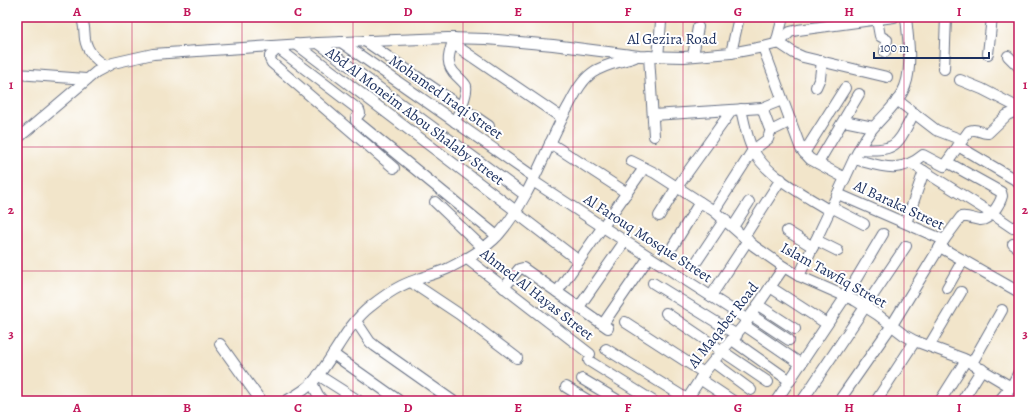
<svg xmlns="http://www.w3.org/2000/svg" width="1036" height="418" viewBox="0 0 1036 418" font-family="Alegreya,serif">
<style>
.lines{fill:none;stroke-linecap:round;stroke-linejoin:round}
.minor-casing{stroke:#666f84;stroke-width:12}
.minor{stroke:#fff;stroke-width:10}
.grid{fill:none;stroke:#c2185b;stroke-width:1;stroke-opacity:0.55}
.labels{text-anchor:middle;stroke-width:4;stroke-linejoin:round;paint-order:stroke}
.street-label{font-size:15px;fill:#1b2f5e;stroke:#fff}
.neatline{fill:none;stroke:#c2185b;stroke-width:1.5}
.grid-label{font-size:13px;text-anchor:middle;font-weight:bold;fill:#c2185b}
</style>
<rect width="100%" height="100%" fill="#fff"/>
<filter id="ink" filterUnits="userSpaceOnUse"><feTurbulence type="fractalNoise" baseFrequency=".025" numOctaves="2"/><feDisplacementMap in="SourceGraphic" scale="8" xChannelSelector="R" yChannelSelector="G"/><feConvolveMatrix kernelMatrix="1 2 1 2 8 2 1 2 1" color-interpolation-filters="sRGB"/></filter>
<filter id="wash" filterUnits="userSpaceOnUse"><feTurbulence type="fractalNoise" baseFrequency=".012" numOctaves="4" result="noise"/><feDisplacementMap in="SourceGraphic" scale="16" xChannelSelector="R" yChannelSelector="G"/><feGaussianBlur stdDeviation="0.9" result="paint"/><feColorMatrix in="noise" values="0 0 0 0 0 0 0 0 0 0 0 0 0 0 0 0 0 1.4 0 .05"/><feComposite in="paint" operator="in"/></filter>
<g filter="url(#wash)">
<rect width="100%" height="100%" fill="#f2e5ca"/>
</g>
<g filter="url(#ink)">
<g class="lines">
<g class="minor-casing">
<g id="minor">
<path d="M 81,17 C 85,24 84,32 85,39 C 87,52 96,60 106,66"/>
<path d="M 877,20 L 880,36 L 887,40 L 885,52"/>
<path d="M 454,38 C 449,54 444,64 457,76 C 460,79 464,82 466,86 C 468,94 458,114 455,122"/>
<path d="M 365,41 L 489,126"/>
<path d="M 341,42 L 534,177"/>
<path d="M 318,43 L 525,195"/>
<path d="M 452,43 L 562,118"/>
<path d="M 779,43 L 794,53 L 803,57 L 887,77"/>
<path d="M 296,44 L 516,211"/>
<path d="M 776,44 L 783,17"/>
<path d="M 275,46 L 359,110 L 360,113 L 356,118 L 356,121 L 497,236"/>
<path d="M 763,47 L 801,149 L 810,159 L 845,178"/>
<path d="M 278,48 L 270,56 L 270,59 L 272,63 L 394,168"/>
<path d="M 731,53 L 739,17"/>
<path d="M 988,54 L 992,17"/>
<path d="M 649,56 L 654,136"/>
<path d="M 693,56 L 698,27"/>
<path d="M 1008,56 L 1019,67"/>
<path d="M 658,57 L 661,22"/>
<path d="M 944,69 L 946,17"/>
<path d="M 17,74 L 86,79"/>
<path d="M 960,80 L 982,89 L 1019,108"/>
<path d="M 816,87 L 820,78 L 822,61"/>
<path d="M 897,100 L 936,130 L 962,140"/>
<path d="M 762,108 L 769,127 L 771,129 L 775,129 L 791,121"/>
<path d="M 741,109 C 744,122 747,139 753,150 C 767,177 805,195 830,211"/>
<path d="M 653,115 L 762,108 L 782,100"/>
<path d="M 844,121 L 873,127"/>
<path d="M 17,139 L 96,72 L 113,63 L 153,54 L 318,43 L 448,38 L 486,39 L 553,45 L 639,56 L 684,57 L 731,53 L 763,47 L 779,43 L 790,32 L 798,30 L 894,17"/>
<path d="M 550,143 L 627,193"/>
<path d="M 958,146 L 1019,182"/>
<path d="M 859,149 C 898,152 897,145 914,113"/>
<path d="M 804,153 L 845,88"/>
<path d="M 854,159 C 881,166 899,175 923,155 L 944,166 L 969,131 C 977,127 981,134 988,133 L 1007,115 L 1019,110"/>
<path d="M 631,161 L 655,173 L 714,211 L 754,246 L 784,267 L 799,276 L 856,301 L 878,315 L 904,335 L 915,341 L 964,359 L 1011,387"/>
<path d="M 818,163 L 859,94"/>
<path d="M 911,163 L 991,213 L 1013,228 L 1019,225"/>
<path d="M 533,181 L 603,227 L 748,320"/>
<path d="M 838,194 L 944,240 L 892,325 L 839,401"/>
<path d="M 435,202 L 482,247"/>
<path d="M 831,207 L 864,224"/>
<path d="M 714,211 L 753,150 L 768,139 L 771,129"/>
<path d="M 515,212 L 579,261"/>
<path d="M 659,216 L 677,187 L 732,110"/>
<path d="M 906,223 L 924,171"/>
<path d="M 733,227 L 749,202"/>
<path d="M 787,231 L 813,247"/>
<path d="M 744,237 L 781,179"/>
<path d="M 816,240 L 838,251"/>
<path d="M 944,240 L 961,217 C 968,216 973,219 980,220 C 989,221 1000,204 1002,196 L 1001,192 L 947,162"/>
<path d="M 1013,244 L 1019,248"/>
<path d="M 673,246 L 700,202"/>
<path d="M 940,247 L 1019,292"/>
<path d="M 466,258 L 590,354"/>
<path d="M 697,261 L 725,219"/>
<path d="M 799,276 L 854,159 C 860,148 865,137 873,128 C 883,116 895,106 902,93 C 914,72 908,40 906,17"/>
<path d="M 411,282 L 459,314 L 517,358"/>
<path d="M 653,283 L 737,335"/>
<path d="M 770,287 L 827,324"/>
<path d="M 504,288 L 519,269 L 523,268 L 608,328"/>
<path d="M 947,288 L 963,260"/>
<path d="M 557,292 L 644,168"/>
<path d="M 711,296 L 748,240"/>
<path d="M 758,305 L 795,329"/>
<path d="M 579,307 L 625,241"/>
<path d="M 666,313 L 768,382"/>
<path d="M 751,315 L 789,340"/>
<path d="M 356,321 L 370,342 L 375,346 L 453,401"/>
<path d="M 625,322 L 704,373"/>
<path d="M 603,324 L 649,257"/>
<path d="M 744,325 L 801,364"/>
<path d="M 732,340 L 790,381"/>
<path d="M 220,344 L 261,401"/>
<path d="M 929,346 L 961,292"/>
<path d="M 606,349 L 687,399"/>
<path d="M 333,354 L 398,400"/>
<path d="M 589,361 L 653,401"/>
<path d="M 713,362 L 751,390"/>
<path d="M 972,363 L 1002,310"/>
<path d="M 318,375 L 359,401"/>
<path d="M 582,379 L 619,401"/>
<path d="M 700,379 L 733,401"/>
<path d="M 312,383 L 318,395 L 323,401"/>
<path d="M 566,387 L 589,401"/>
<path d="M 1005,395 L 1014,401"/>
<path d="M 286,401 C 295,396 306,390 313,382 C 334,358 346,325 371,306 C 381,298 391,291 401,286 C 417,278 434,275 449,268 C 465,260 488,247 499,234 C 531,197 545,149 568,107 C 575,94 581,81 592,73 C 604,64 621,62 635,57"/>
<path d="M 686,401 L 706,370 L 744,325 L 784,267"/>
<path d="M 776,401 L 846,296 L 883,234"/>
<path d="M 802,401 L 906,246"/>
<path d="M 876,401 L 915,341"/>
<path d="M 940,401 L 966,360"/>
<path d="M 962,401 L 982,369"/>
<path d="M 999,401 L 1011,387 L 1019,372"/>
</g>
</g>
<use href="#minor" class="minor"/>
</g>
</g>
<path class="grid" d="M 132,17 L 132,401M 242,17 L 242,401M 353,17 L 353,401M 463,17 L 463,401M 573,17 L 573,401M 683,17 L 683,401M 794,17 L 794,401M 904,17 L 904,401M 17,147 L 1019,147M 17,271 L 1019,271"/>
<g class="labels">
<g class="street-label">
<text x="672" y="44">Al Gezira Road</text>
<text transform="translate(446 97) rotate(35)" y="5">Mohamed Iraqi Street</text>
<text transform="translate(415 116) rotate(37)" y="5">Abd Al Moneim Abou Shalaby Street</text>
<text transform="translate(899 205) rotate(25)" y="5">Al Baraka Street</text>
<text transform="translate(648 238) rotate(33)" y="5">Al Farouq Mosque Street</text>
<text transform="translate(834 275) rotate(29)" y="5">Islam Tawfiq Street</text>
<text transform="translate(537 294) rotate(38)" y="5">Ahmed Al Hayas Street</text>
<text transform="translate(723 325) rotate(-52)" y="5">Al Maqaber Road</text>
</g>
</g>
<rect width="1036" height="418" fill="none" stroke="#fff" stroke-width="44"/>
<path d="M874 52v6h115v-6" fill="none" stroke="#1b2f5e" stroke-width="2"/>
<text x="880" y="52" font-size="12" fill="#1b2f5e" stroke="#ffffff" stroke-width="3" paint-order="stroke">100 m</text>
<rect x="22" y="22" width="992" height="374" class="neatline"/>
<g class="grid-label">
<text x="77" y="16">A</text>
<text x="187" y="16">B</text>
<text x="298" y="16">C</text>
<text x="408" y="16">D</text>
<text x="518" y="16">E</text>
<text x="628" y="16">F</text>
<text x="738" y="16">G</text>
<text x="849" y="16">H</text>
<text x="959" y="16">I</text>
<text x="11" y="89">1</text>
<text x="1025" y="89">1</text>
<text x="11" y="214">2</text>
<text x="1025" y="214">2</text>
<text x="11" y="338">3</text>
<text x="1025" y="338">3</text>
<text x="77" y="412">A</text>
<text x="187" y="412">B</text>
<text x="298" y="412">C</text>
<text x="408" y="412">D</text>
<text x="518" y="412">E</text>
<text x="628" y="412">F</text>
<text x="738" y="412">G</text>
<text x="849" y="412">H</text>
<text x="959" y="412">I</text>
</g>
</svg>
